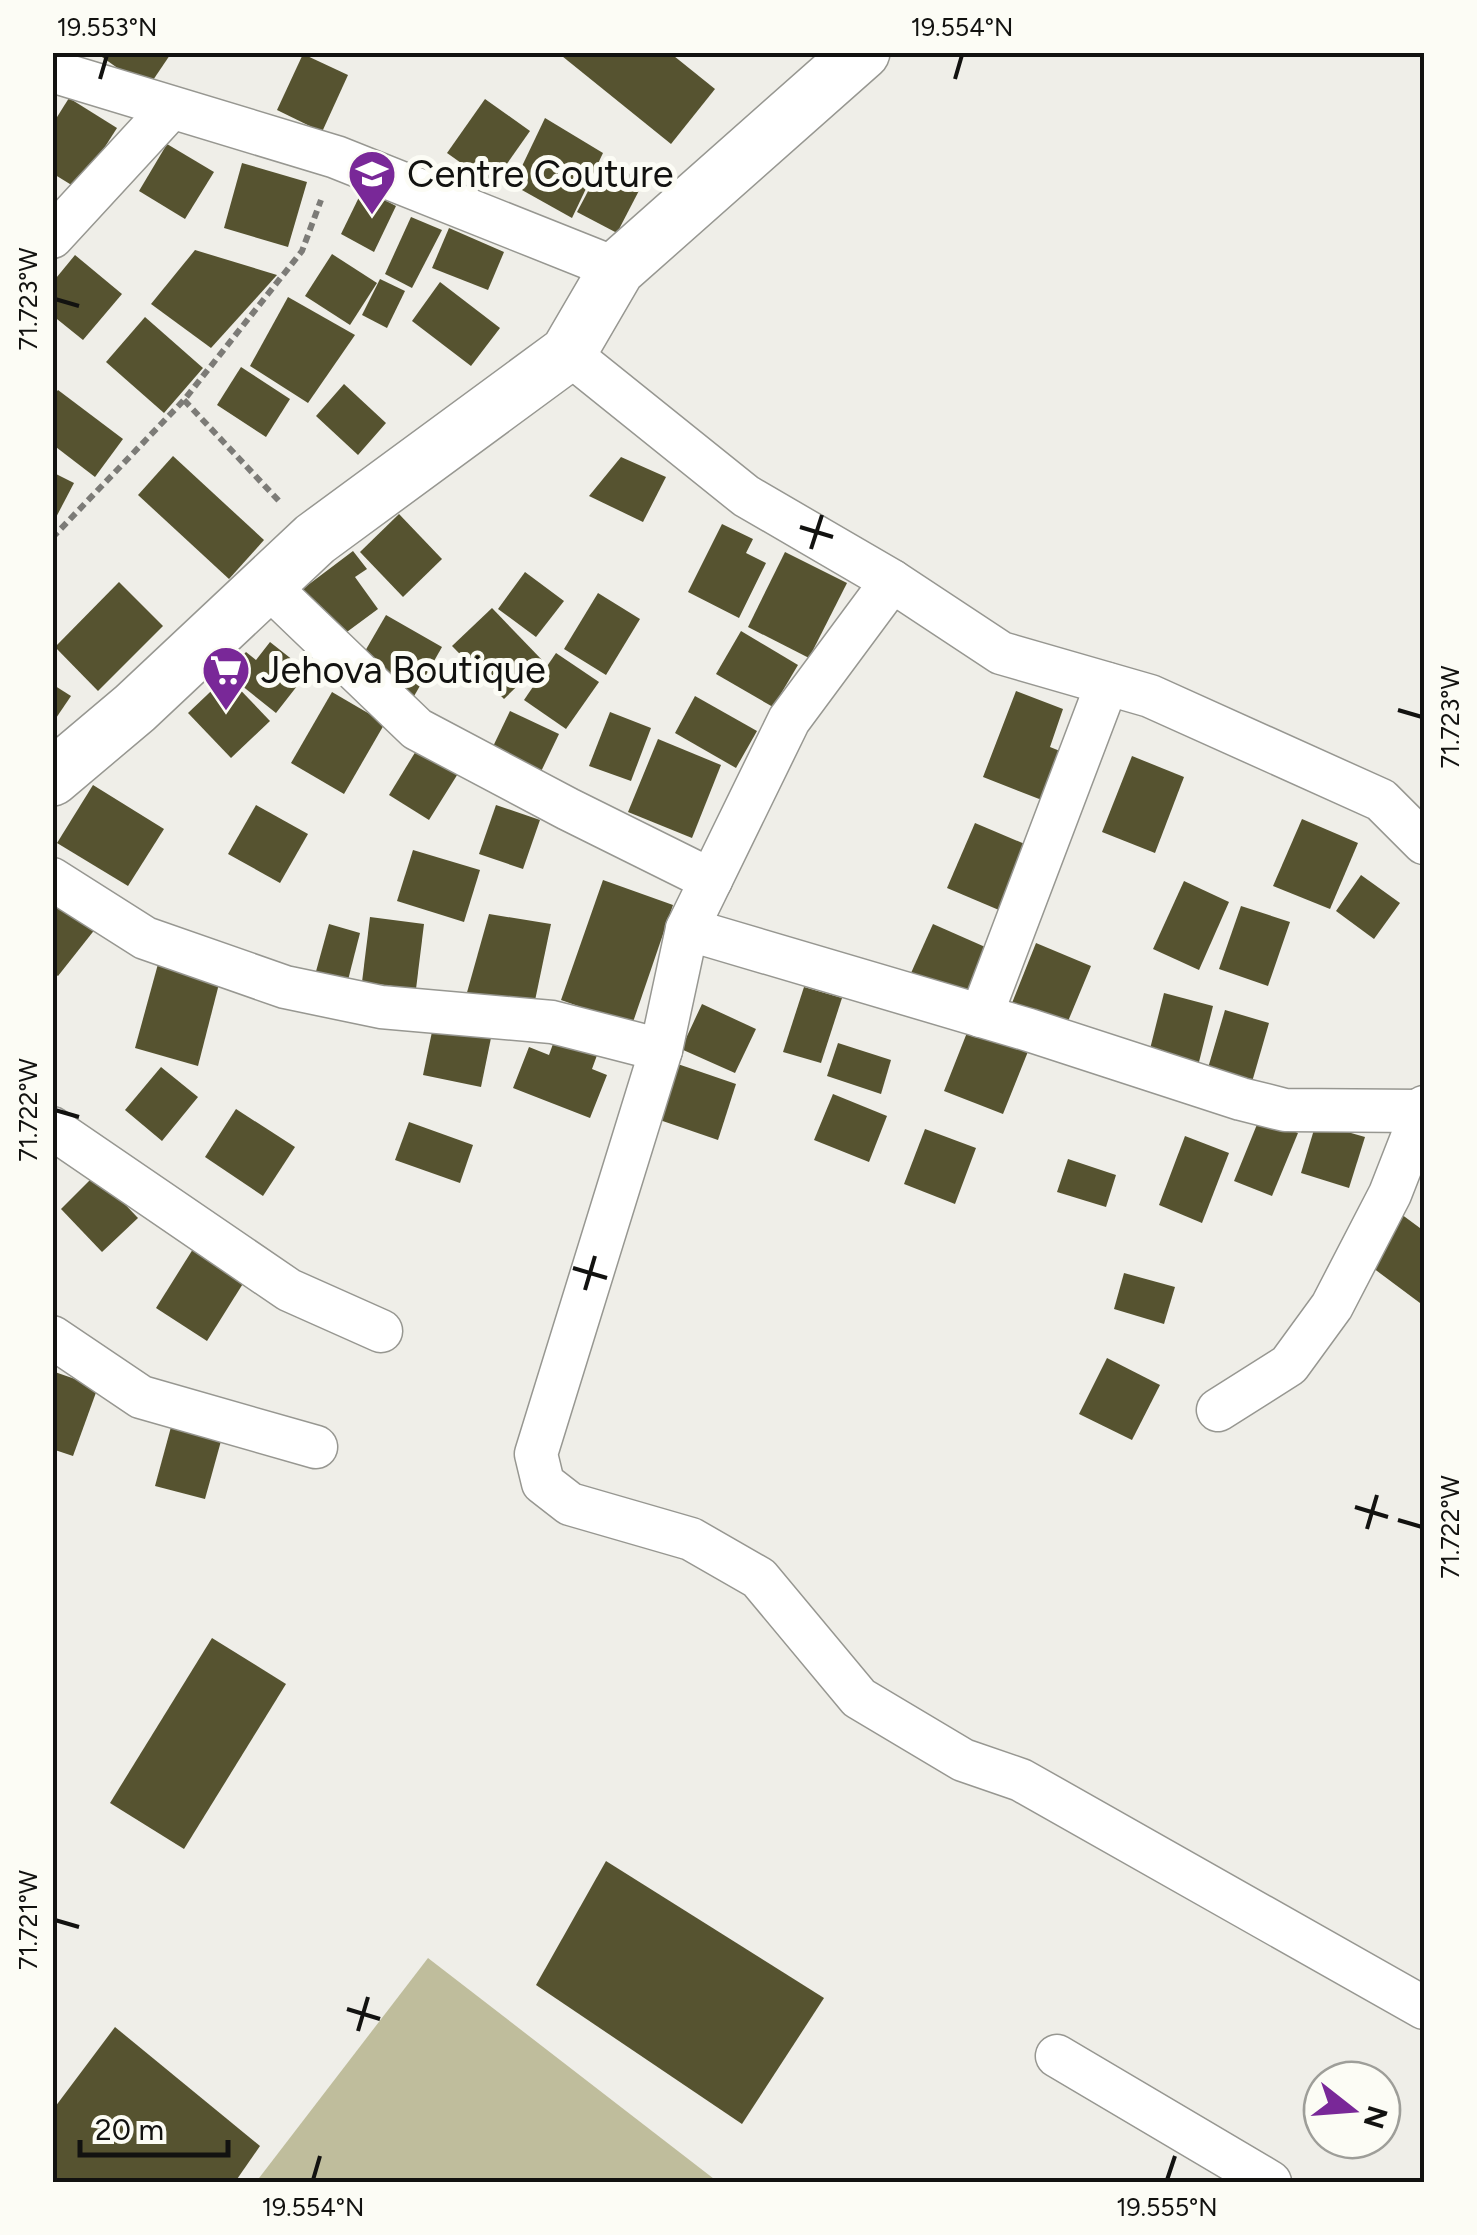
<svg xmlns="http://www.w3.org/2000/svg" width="1477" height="2235" viewBox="0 0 1477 2235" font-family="Figtree,sans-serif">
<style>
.green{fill:#bfbd9c}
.building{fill:#565330}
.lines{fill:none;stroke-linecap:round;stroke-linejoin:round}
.street-casing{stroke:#979791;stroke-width:45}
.secondary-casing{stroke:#979791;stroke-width:58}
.path{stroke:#7c7b77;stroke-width:6;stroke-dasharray:8 5;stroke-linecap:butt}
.street{stroke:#fff;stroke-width:42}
.secondary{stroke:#fff;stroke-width:55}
.ticks{fill:none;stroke:#121210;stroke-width:4}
.labels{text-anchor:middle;stroke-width:10;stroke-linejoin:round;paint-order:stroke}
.poi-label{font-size:38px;fill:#121210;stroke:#fcfcf5;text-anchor:start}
.neatline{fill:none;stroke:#121210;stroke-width:4}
.ticks-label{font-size:25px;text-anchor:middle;fill:#121210}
</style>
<rect width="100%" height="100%" fill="#efeee8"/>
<path class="green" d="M 428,1958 L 718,2182 L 256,2182 Z"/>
<g class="building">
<path d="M 105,52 L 172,52 L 147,89 L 102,57 Z"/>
<path d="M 557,52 L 669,52 L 715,89 L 671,144 Z"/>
<path d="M 303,54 L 348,75 L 322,132 L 277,110 Z"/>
<path d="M 69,98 L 117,128 L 78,189 L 52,173 L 52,125 Z"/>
<path d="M 485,99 L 530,131 L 492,185 L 447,153 Z"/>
<path d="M 545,118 L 603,153 L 572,218 L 513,185 Z"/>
<path d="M 167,144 L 214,172 L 185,219 L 139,191 Z"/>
<path d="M 604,161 L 644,181 L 617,233 L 577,212 Z"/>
<path d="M 242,163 L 307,182 L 288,247 L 224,228 Z"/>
<path d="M 363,189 L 396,206 L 374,252 L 341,234 Z"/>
<path d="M 411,217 L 442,230 L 412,288 L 385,274 Z"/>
<path d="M 449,228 L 504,252 L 488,290 L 432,268 Z"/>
<path d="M 195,250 L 277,275 L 211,348 L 151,304 Z"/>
<path d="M 332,254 L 377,283 L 350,325 L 305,296 Z"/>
<path d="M 75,255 L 122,294 L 83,340 L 52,315 L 52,283 Z"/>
<path d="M 380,279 L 405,291 L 387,328 L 362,315 Z"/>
<path d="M 440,282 L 500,328 L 471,366 L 412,321 Z"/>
<path d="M 288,297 L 355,335 L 308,403 L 250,366 Z"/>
<path d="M 145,317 L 203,368 L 164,413 L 106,362 Z"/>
<path d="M 241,367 L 290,399 L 266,437 L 217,405 Z"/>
<path d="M 344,384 L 386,423 L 358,455 L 316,416 Z"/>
<path d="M 58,390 L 123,439 L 95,477 L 52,444 L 52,397 Z"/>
<path d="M 173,456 L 264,540 L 229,579 L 138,495 Z"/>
<path d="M 621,457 L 666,477 L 643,522 L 589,496 Z"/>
<path d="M 52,472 L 74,483 L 52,525 Z"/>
<path d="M 399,514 L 442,559 L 403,597 L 360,552 Z"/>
<path d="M 722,524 L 753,539 L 746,553 L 766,563 L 739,618 L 688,592 Z"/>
<path d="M 353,551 L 367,569 L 355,577 L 378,609 L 336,640 L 300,591 Z"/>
<path d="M 785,552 L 847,583 L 809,658 L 748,627 Z"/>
<path d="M 525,572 L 564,601 L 536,637 L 498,609 Z"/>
<path d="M 119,582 L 163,626 L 98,691 L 55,647 Z"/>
<path d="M 598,593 L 640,619 L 606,675 L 564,649 Z"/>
<path d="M 492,608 L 543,661 L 504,699 L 452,646 Z"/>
<path d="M 386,615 L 442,647 L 413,698 L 357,665 Z"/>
<path d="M 741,631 L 798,665 L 773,707 L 716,674 Z"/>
<path d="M 270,642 L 308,672 L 276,713 L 226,673 L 246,652 L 256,660 Z"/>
<path d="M 556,653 L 599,682 L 566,729 L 524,700 Z"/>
<path d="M 227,676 L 270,721 L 231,758 L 188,713 Z"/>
<path d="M 52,684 L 71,696 L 52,724 Z"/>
<path d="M 1016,691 L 1063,709 L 1050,747 L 1065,753 L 1047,802 L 983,777 Z"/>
<path d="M 332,692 L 385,723 L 344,794 L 291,763 Z"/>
<path d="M 695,696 L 757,731 L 736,768 L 675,733 Z"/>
<path d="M 510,711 L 559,734 L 536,782 L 487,759 Z"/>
<path d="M 610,712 L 651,728 L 631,781 L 589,766 Z"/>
<path d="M 658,739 L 721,765 L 692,838 L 628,812 Z"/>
<path d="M 419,746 L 459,772 L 429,820 L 389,795 Z"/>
<path d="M 1132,756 L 1184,777 L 1155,853 L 1102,832 Z"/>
<path d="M 93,785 L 164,829 L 128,886 L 57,843 Z"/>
<path d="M 256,805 L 308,834 L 280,883 L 228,854 Z"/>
<path d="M 496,805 L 540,820 L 523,869 L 479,854 Z"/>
<path d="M 1302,819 L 1358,843 L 1330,909 L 1273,886 Z"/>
<path d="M 975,823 L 1034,848 L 1006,913 L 947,888 Z"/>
<path d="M 413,850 L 480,870 L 464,922 L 397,901 Z"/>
<path d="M 1361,875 L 1400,903 L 1374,939 L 1336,911 Z"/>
<path d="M 603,880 L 673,905 L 632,1025 L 561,1000 Z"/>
<path d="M 1184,881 L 1229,902 L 1199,970 L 1153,949 Z"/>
<path d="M 52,892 L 96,928 L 58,976 L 52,972 Z"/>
<path d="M 1241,906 L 1290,922 L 1268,986 L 1219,969 Z"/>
<path d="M 489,914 L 551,924 L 533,1010 L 466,996 Z"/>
<path d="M 370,917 L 424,924 L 416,989 L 362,982 Z"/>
<path d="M 329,924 L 360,933 L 347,984 L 315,975 Z"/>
<path d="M 933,924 L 992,950 L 971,999 L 911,973 Z"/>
<path d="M 1036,943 L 1091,966 L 1066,1026 L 1012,1003 Z"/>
<path d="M 158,964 L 220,980 L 198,1066 L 135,1048 Z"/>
<path d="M 804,987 L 842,998 L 821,1063 L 783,1052 Z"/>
<path d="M 1164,993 L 1213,1006 L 1198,1066 L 1149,1053 Z"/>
<path d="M 702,1004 L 756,1029 L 735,1073 L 681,1049 Z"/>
<path d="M 1225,1010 L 1269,1023 L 1252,1082 L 1208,1068 Z"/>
<path d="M 434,1022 L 492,1033 L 481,1087 L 423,1075 Z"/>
<path d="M 970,1025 L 1029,1049 L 1003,1114 L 944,1091 Z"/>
<path d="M 558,1030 L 600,1047 L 592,1069 L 607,1075 L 590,1118 L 513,1088 L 529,1047 L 549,1055 Z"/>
<path d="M 838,1043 L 891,1060 L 881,1094 L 827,1076 Z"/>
<path d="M 669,1061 L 736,1084 L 718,1140 L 651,1117 Z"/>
<path d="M 161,1067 L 198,1097 L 162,1141 L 125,1110 Z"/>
<path d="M 833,1094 L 887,1116 L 869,1162 L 814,1140 Z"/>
<path d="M 236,1109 L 295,1147 L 263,1196 L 205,1157 Z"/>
<path d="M 1260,1117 L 1298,1133 L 1272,1196 L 1234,1181 Z"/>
<path d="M 409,1122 L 473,1145 L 460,1183 L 395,1160 Z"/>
<path d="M 1316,1123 L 1365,1137 L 1349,1188 L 1301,1173 Z"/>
<path d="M 925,1129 L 976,1148 L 955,1204 L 904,1184 Z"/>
<path d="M 1185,1136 L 1229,1153 L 1202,1223 L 1159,1205 Z"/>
<path d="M 1068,1159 L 1116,1175 L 1106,1207 L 1057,1192 Z"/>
<path d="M 96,1174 L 138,1218 L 102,1252 L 61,1209 Z"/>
<path d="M 1401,1214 L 1424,1231 L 1424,1306 L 1365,1262 Z"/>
<path d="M 193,1249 L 244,1282 L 207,1341 L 156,1308 Z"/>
<path d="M 1124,1273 L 1175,1287 L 1164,1324 L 1114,1309 Z"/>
<path d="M 1107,1358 L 1160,1385 L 1132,1440 L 1079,1414 Z"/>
<path d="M 52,1371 L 98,1387 L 73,1456 L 52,1449 Z"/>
<path d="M 171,1427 L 221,1441 L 205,1499 L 155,1486 Z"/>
<path d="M 212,1638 L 286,1684 L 184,1849 L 110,1803 Z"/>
<path d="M 606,1861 L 824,1998 L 742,2124 L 536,1985 Z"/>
<path d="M 115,2027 L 260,2146 L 235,2182 L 52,2182 L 52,2111 Z"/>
</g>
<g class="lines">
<g class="street-casing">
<g id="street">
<path d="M 52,71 L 336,157 L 617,269"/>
<path d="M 52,237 L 170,109"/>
<path d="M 568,353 L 746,496 L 892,581 L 1001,653 L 1150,696 L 1381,800 L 1424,843"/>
<path d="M 892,581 L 789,720 L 687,929 L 661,1050 L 536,1454 L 543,1483 L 570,1504 L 691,1539 L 759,1578 L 859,1698 L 963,1760 L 1021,1780 L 1424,2008"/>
<path d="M 268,586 L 417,729 L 568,809 L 711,880"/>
<path d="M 52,879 L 145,938 L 285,987 L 381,1007 L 552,1022 L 661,1050"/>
<path d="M 687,929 L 1029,1030 L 1241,1099 L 1285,1110 L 1422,1111"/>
<path d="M 981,1016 L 1107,684"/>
<path d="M 52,1128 L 289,1290 L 381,1331"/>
<path d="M 52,1337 L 141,1397 L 316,1447"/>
<path d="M 1218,1410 L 1289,1365 L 1332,1306 L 1390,1194 L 1424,1107"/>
<path d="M 1057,2056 L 1270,2182"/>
</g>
</g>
<g class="secondary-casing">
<path id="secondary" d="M 52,778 L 135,708 L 315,539 L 568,353 L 617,269 L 862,52"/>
</g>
<g class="path">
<path d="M 184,400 L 279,501"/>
<path d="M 52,538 L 184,400 L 302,251 L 321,200"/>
</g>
<use href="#street" class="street"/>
<use href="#secondary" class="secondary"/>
</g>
<path class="ticks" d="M 100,79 L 107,55M 955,79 L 962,55M 55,299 L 79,306M 800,527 L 833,537M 811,549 L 822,515M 1398,710 L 1422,717M 55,1110 L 79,1117M 573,1268 L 607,1278M 585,1290 L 595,1256M 1355,1507 L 1388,1517M 1398,1520 L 1422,1527M 1367,1529 L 1377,1495M 55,1920 L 79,1927M 347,2009 L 380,2019M 358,2031 L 368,1997M 313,2180 L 320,2156M 1167,2180 L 1175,2156"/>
<defs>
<g id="university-pin" transform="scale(2.5)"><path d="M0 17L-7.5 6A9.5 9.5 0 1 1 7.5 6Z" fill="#792898" stroke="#fcfcf5"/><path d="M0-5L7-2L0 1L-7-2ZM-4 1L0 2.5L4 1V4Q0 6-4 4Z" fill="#fff"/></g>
<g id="supermarket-pin" transform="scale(2.5)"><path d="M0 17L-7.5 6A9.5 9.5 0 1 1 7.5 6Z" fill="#792898" stroke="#fcfcf5"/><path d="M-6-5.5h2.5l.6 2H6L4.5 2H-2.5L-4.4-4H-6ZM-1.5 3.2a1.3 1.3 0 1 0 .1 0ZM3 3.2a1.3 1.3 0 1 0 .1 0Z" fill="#fff"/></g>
</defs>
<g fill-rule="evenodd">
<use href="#university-pin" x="372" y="174"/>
<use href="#supermarket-pin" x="226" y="670"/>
</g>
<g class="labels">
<g class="poi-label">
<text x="407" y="187">Centre Couture</text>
<text x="261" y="683">Jehova Boutique</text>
</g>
</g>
<rect width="1477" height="2235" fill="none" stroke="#fcfcf5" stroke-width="110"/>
<g transform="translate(1352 2110) rotate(107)"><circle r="48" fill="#fcfcf5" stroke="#9e9e99" stroke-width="2.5"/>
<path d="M0-8L18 38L0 25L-18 38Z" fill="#792898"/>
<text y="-15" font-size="28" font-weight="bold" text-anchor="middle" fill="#121210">N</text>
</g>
<path d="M80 2140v15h148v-15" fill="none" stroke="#121210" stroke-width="5"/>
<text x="95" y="2140" font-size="30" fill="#121210" stroke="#fcfcf5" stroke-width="8" paint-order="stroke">20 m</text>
<rect x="55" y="55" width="1367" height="2125" class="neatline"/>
<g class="ticks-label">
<text x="107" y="36">19.553°N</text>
<text x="962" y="36">19.554°N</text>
<text transform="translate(28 299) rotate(-90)" y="9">71.723°W</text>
<text transform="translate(1450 717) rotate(-90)" y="9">71.723°W</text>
<text transform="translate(28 1110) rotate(-90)" y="9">71.722°W</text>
<text transform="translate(1450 1527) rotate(-90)" y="9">71.722°W</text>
<text transform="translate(28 1920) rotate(-90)" y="9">71.721°W</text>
<text x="313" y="2216">19.554°N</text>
<text x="1167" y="2216">19.555°N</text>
</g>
</svg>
